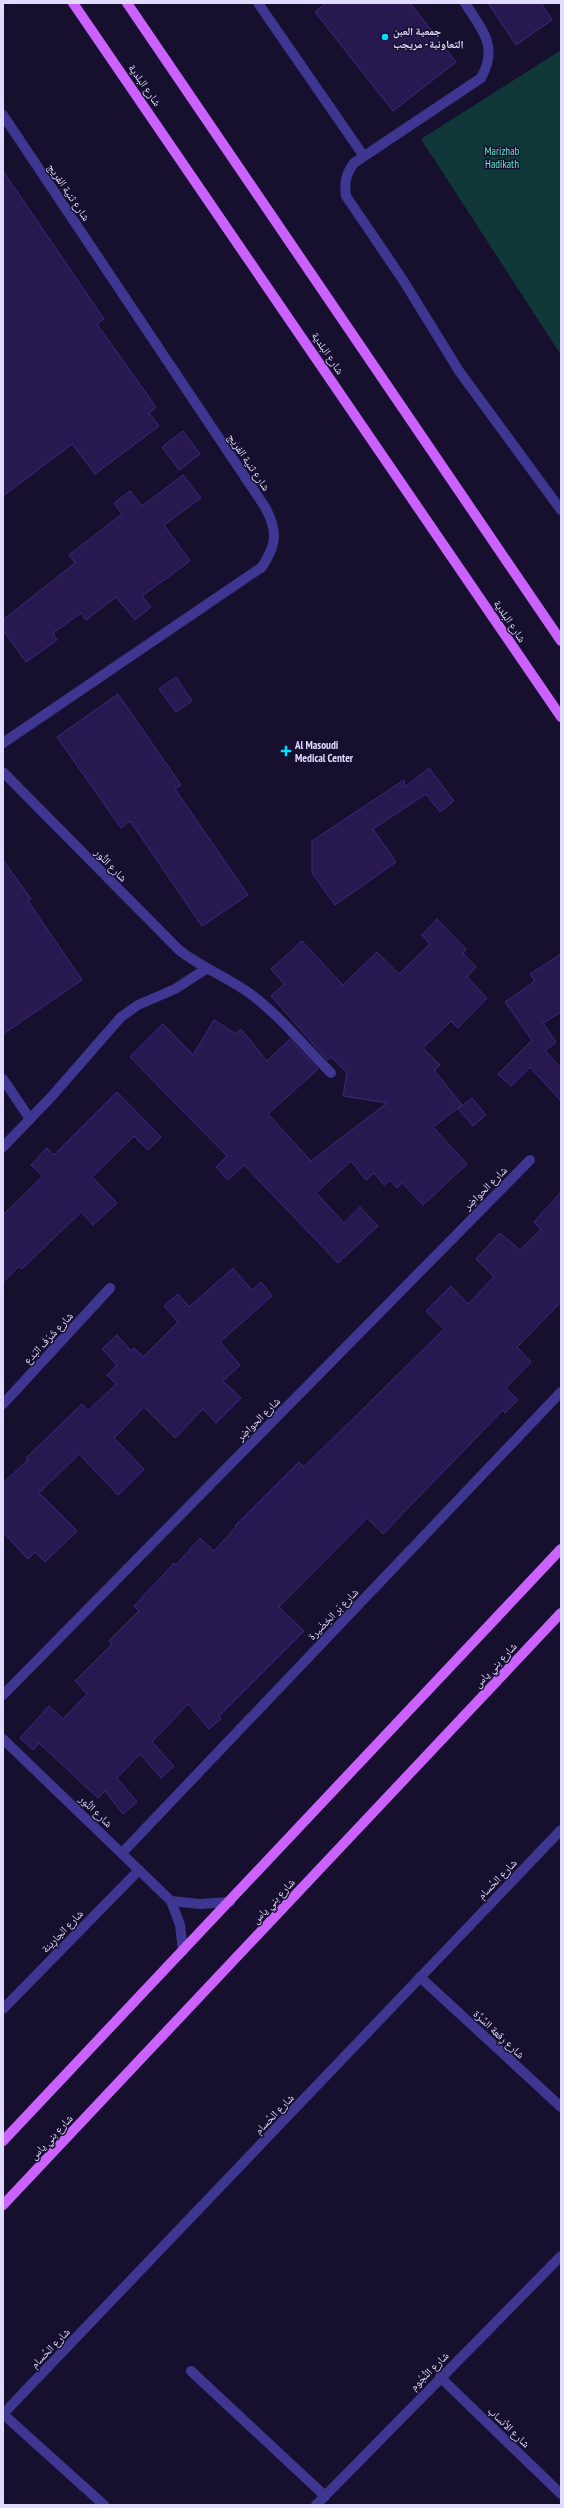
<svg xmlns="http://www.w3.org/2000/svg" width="564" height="2508" viewBox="0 0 564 2508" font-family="'PT Sans Narrow','Noto Naskh Arabic',sans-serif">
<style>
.green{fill:#113838}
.building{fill:#271950;stroke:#3e297e}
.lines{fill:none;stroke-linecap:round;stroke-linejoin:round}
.minor{stroke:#3e3690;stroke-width:10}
.primary{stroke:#cb62ff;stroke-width:10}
.poi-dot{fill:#07dbff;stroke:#160f2d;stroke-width:1.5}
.labels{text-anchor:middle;stroke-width:3;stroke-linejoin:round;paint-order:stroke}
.poi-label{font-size:11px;font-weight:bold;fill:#e1dbff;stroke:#160f2d;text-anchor:start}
.street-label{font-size:11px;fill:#e1dbff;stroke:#160f2d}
.park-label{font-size:11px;fill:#5cebcd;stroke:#160f2d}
</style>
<rect width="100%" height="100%" fill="#160f2d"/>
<path class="green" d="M 561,50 L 561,355 L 421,139 Z"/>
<g class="building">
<path d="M 326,3 L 410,3 L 456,62 L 393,111 L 315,12 Z"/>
<path d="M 488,3 L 541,3 L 552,20 L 516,45 Z"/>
<path d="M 3,171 L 104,319 L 97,324 L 156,407 L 149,413 L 159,426 L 95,474 L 72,444 L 3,496 Z"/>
<path d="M 183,431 L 200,454 L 179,470 L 162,447 Z"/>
<path d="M 183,475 L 201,498 L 164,525 L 190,561 L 142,596 L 151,607 L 135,620 L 116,597 L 86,620 L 81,613 L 53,633 L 57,640 L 26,662 L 3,630 L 3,620 L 75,563 L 69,555 L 122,514 L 114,503 L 130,491 L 142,506 Z"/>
<path d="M 176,677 L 192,701 L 176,712 L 159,689 Z"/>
<path d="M 118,694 L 181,785 L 175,789 L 248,895 L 202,926 L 130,821 L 121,828 L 57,737 Z"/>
<path d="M 429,768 L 454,801 L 440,812 L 426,794 L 373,829 L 396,862 L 335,905 L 312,873 L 312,841 L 404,780 L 405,787 Z"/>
<path d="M 3,860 L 31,899 L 28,901 L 82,980 L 3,1034 Z"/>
<path d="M 437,919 L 466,949 L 463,953 L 476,967 L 467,977 L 487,998 L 458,1028 L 451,1021 L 423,1048 L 440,1065 L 434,1070 L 462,1105 L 433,1127 L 467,1164 L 423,1205 L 402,1183 L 397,1188 L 390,1180 L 384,1185 L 374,1173 L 366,1180 L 351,1161 L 316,1193 L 344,1223 L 360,1207 L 378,1226 L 338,1263 L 244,1165 L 228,1180 L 216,1167 L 227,1156 L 130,1057 L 163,1024 L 193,1055 L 214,1020 L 236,1034 L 241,1029 L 267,1061 L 290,1039 L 318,1069 L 268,1114 L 311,1161 L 387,1103 L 343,1096 L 347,1073 L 331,1057 L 327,1060 L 271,996 L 284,984 L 271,969 L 302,941 L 343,985 L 377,952 L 399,974 L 430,944 L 422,935 Z"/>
<path d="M 561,954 L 561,1012 L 543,1023 L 556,1042 L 545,1051 L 561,1068 L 561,1101 L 530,1067 L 511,1086 L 498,1074 L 532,1040 L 505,1002 L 535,981 L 530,974 Z"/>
<path d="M 117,1092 L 161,1137 L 148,1150 L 134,1136 L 92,1177 L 117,1203 L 93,1225 L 81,1212 L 22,1269 L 19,1266 L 3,1282 L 3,1215 L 43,1176 L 31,1165 L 47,1148 L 54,1155 Z"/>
<path d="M 472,1098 L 486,1115 L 473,1126 L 458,1109 Z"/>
<path d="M 561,1192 L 561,1302 L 517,1347 L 531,1362 L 506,1388 L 518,1400 L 505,1413 L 503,1410 L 383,1534 L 367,1518 L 279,1607 L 304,1631 L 219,1716 L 221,1719 L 209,1729 L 188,1704 L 152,1742 L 174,1766 L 161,1778 L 140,1754 L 117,1778 L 137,1802 L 123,1814 L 105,1791 L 98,1798 L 39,1743 L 33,1750 L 20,1738 L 49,1706 L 63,1719 L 87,1694 L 75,1681 L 112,1644 L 109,1641 L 139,1611 L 134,1606 L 163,1575 L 174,1563 L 176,1565 L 200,1538 L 214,1551 L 236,1527 L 235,1526 L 299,1462 L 304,1467 L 444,1329 L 426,1311 L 451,1286 L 468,1304 L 494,1277 L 476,1259 L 500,1233 L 520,1250 L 541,1229 L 534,1222 Z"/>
<path d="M 233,1268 L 252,1290 L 261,1282 L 272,1296 L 220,1342 L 240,1365 L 223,1381 L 241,1398 L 216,1423 L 203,1409 L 175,1438 L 144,1407 L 114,1438 L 144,1469 L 118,1495 L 79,1454 L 39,1493 L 77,1531 L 45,1562 L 35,1552 L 28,1559 L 3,1532 L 3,1483 L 28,1460 L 26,1458 L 82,1404 L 88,1411 L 116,1384 L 107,1375 L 117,1365 L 102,1349 L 117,1335 L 131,1351 L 134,1348 L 143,1357 L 178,1322 L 164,1306 L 178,1294 L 189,1307 Z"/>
</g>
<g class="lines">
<g class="minor">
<path d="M 258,3 L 363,155"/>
<path d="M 465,3 C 482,30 499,46 481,78 L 354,163 C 346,174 344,182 346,196 L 403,280 L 459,371 L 561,510"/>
<path d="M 3,115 L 265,507 C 278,531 277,544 262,567 L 3,743"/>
<path d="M 3,772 L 179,950 C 202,968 229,978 252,995 C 281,1017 305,1047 331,1073"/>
<path d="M 3,1079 L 30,1119"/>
<path d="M 3,1147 L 52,1096 L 121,1017 L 138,1005 L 175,989 L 206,969"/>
<path d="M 3,1404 L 110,1288"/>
<path d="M 3,1695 L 530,1160"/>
<path d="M 3,1739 L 171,1901 L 180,1925 L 183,1951"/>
<path d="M 122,1853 L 561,1392"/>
<path d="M 171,1901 L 200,1904 L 230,1902"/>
<path d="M 420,1977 L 561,2107"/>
<path d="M 3,2009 L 139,1870"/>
<path d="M 191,2371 L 325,2496"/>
<path d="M 440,2377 L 561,2494"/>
<path d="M 3,2414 L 561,1830"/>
<path d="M 3,2414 L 104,2505"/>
<path d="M 316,2505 L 561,2256"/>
</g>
<g class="primary">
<path d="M 73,3 L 561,717"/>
<path d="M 127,3 L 561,641"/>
<path d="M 3,2141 L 561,1549"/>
<path d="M 3,2205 L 561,1613"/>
</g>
</g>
<g class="poi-dot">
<circle cx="385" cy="37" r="4"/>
<path d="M284 745h4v4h4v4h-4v4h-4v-4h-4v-4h4z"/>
</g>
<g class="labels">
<g class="poi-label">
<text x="393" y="35">جمعية العبن<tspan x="393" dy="13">التعاونبة - مريجب</tspan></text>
<text x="295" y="749">Al Masoudi<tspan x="295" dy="13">Medical Center</tspan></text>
</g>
<g class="street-label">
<text transform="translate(145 85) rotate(55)" y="4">شارع البلدية</text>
<text transform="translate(69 192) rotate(56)" y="4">شارع ثنية الفريج</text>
<text transform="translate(328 353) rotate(56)" y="4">شارع البلدية</text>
<text transform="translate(249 462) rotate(56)" y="4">شارع ثنية الفريج</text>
<text transform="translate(510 621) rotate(56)" y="4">شارع البلدية</text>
<text transform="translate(111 865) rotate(46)" y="4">شارع النُّور</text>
<text transform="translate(485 1188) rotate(-45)" y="4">شارع الحواضِر</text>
<text transform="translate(48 1338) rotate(-47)" y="4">شارع شَرَف البَدع</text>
<text transform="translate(258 1419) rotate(-45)" y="4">شارع الحواضِر</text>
<text transform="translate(333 1614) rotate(-46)" y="4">شارع بَر الخِضَيرة</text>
<text transform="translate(495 1665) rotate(-47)" y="4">شارع بني ياس</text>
<text transform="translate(96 1811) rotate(44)" y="4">شارع النُّور</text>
<text transform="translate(497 1879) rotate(-46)" y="4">شارع الحُسام</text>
<text transform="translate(273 1901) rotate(-47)" y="4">شارع بني ياس</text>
<text transform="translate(62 1931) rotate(-46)" y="4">شارع الجارِينة</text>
<text transform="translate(499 2034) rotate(43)" y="4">شارع رِقعة السِّرَّة</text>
<text transform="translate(274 2114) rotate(-46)" y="4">شارع الحُسام</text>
<text transform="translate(51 2137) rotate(-47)" y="4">شارع بني ياس</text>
<text transform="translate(50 2348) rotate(-46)" y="4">شارع الحُسام</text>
<text transform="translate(429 2371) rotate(-45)" y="4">شارع النُّجُوم</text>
<text transform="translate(509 2427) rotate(44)" y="4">شارع الأنساب</text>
</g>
<g class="park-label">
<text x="502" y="155">Marizhab<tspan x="502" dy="13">Hadikath</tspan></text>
</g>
</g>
<rect width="564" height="2508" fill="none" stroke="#e1dbff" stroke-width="8"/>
</svg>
